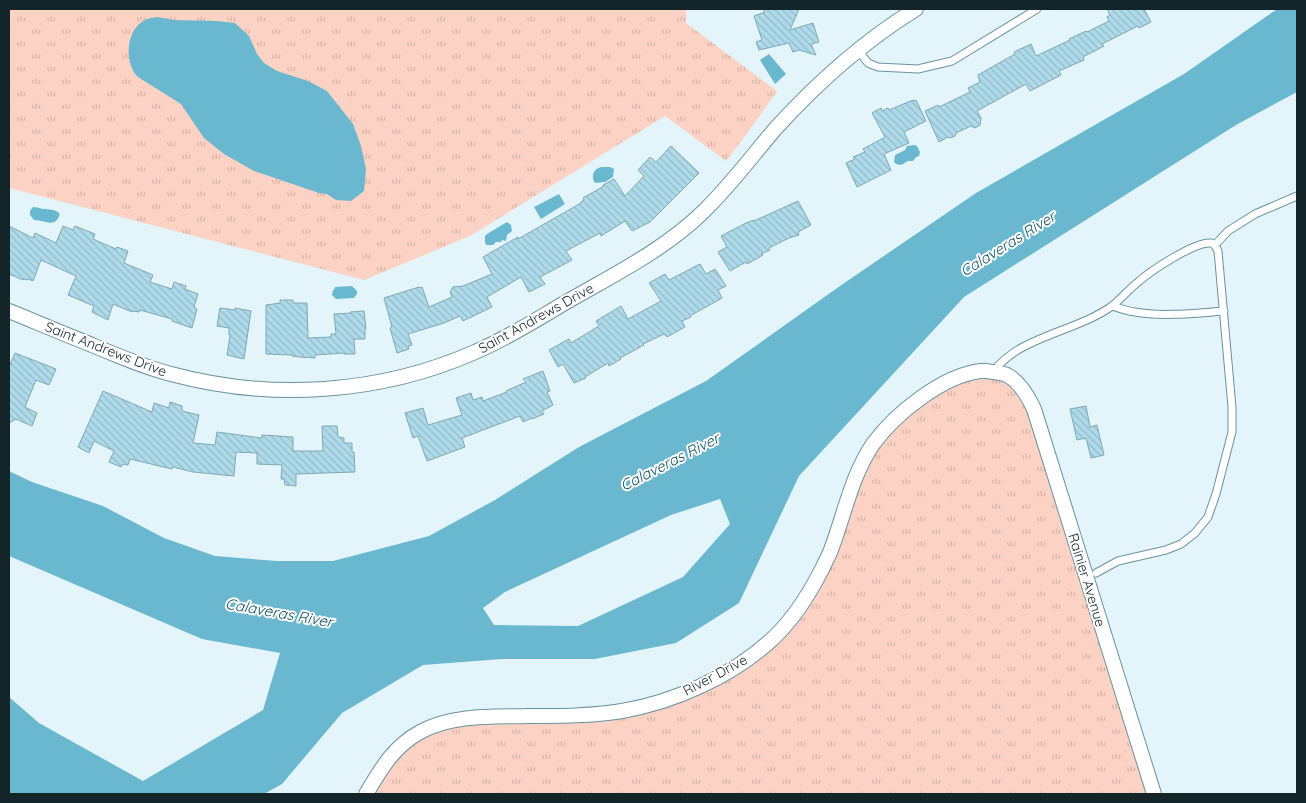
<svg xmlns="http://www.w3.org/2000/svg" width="1306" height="803" viewBox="0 0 1306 803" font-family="Quicksand,sans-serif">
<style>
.grass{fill:url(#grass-tufts)}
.water{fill:#6ab8d0;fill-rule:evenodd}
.building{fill:url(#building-back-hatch);stroke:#7ea8b6}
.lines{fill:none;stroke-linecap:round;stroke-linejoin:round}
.lane-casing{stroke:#6993a0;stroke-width:9}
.street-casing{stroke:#6993a0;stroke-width:16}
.lane{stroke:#fff;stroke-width:7}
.street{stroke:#fff;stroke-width:14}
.labels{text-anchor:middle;stroke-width:4;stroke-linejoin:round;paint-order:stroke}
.street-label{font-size:14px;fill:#14252a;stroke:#fefefe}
.water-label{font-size:15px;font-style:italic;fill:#125465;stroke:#fefefe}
</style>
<defs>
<pattern id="grass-tufts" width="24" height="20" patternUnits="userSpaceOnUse" patternTransform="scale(1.25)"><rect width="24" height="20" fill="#fbd2c3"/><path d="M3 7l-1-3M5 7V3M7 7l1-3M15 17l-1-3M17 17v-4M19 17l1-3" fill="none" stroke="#d6b4a8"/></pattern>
<pattern id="building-back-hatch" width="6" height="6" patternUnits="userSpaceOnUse" patternTransform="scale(1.25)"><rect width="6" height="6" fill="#aedae9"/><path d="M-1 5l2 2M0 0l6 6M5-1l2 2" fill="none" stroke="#95bbc8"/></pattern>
</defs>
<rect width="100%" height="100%" fill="#e3f5fb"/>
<g class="grass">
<path d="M 9,9 L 686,9 L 686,23 L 777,91 L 748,132 L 726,161 L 665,116 L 470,236 L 364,280 L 9,188 Z"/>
<path d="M 982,370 L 1017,382 L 1034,409 L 1154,794 L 363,794 L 422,731 L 475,718 L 620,711 L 739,666 L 802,605 L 882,433 L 935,389 Z"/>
</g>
<g class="water">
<path d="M 1277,9 L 1297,9 L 1297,92 L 1236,125 L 964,297 L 799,476 L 739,603 L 676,643 L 595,659 L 502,659 L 423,665 L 342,713 L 282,784 L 264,794 L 9,794 L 9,697 L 39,723 L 143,781 L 263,710 L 280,653 L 202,639 L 9,556 L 9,471 L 32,482 L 103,506 L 164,538 L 215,556 L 277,561 L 333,561 L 429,536 L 495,500 L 579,447 L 706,381 L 840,286 L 976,193 L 1184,74 ZM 720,499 L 730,524 L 683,577 L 578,626 L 494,625 L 483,608 L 505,592 L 671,515 Z"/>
<path d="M 157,17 L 174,20 L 217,21 L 235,23 L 249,36 L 257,54 L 264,63 L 277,71 L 308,81 L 327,91 L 353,124 L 361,146 L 366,169 L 364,191 L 351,201 L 336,200 L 327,194 L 319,193 L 254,171 L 224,154 L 204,138 L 181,104 L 138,77 C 136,75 134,73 133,70 C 125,57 128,30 142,22 C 147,18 151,18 157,17 Z"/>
<path d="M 769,54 L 786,74 L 775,84 L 760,60 Z"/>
<path d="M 914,145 L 917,146 L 920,152 L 919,156 L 916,157 L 913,161 L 908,161 L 901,165 L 896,164 L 894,162 L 895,155 L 905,150 L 907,146 Z"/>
<path d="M 601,167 L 610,167 L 614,169 L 613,177 L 605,182 L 595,183 C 590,176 594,169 601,167 Z"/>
<path d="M 559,194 L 565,204 L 541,219 L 534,207 Z"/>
<path d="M 33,207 C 37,207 41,209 45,209 C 52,210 55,209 60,214 C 55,229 45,220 34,220 L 30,215 L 30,211 Z"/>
<path d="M 507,222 L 511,225 L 512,231 L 507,235 L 506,241 L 502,240 L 501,242 L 496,242 L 493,245 L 486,245 L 485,242 L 485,236 L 487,234 Z"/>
<path d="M 352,286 L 357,291 L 357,294 L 354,298 L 336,299 L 332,295 L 333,290 L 334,290 L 335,287 Z"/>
</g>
<g class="building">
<path d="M 762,9 L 799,9 L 790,30 L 813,23 L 819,42 L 811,44 L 816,55 L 799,50 L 793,52 L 789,43 L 759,50 L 756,42 L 762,40 L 754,16 L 765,12 Z"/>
<path d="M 1107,9 L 1144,9 L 1151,22 L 1139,28 L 1138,26 L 1102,44 L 1104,46 L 1083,57 L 1084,60 L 1059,71 L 1061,75 L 1030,91 L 1026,84 L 977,111 L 981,118 L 980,125 L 975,128 L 971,126 L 956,133 L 955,136 L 950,138 L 948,137 L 939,142 L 925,111 L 938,105 L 939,107 L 970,92 L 968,88 L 980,82 L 978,75 L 1015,54 L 1014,52 L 1031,44 L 1036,56 L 1070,40 L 1069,39 L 1086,31 L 1087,32 L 1109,21 L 1107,17 L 1110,15 Z"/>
<path d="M 913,100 L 913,101 L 916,100 L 926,121 L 904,132 L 909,143 L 884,154 L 891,170 L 857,187 L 846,163 L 855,159 L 853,157 L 865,152 L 863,149 L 885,137 L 872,113 L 881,108 L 882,111 L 888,108 L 889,110 Z"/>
<path d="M 671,146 L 699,173 L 650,222 L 632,231 L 625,221 L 601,236 L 600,233 L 566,251 L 572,260 L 540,277 L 545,284 L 529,292 L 521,277 L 487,297 L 492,307 L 463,321 L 460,316 L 444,323 L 408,334 L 412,345 L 408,346 L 409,349 L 397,353 L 390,328 L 392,327 L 384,298 L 419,287 L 420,288 L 422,287 L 429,307 L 452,297 L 450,292 L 453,287 L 463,286 L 492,274 L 483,257 L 518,237 L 518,239 L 581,203 L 581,202 L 584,200 L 583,198 L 604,186 L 603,185 L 614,179 L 625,196 L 644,176 L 638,170 L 650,157 L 656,162 Z"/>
<path d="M 798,201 L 811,225 L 798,232 L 799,235 L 789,238 L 769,248 L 770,250 L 761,254 L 763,255 L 747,264 L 746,262 L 730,271 L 718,252 L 727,247 L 721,236 L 746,223 L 754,220 L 754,221 Z"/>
<path d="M 9,226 L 33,238 L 35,233 L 56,243 L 63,226 L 73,230 L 75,226 L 95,234 L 93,239 L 116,249 L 117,247 L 128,251 L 124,263 L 153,275 L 150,282 L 172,289 L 174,282 L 186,286 L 185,289 L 198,294 L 194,307 L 197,309 L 192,328 L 172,321 L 172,319 L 140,310 L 139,312 L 133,311 L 132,312 L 113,304 L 108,320 L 92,312 L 94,306 L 68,295 L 76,276 L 41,260 L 33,281 L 28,279 L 27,280 L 24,279 L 23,280 L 9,274 Z"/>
<path d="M 700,264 L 706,274 L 715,269 L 726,286 L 718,290 L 722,298 L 690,316 L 691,317 L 682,321 L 685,327 L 667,337 L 664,334 L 643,344 L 644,345 L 620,358 L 621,359 L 609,366 L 608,363 L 585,377 L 586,378 L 574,383 L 563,364 L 558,367 L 549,350 L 569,339 L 571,343 L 599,326 L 596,321 L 621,306 L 628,319 L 661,301 L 649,283 L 665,274 L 669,280 Z"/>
<path d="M 280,300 L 293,300 L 293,303 L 307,303 L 308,338 L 331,337 L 331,334 L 336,334 L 334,314 L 351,313 L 350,312 L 364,311 L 366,329 L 365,329 L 365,339 L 354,339 L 355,354 L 344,354 L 344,353 L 315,355 L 315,358 L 300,357 L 292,356 L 292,355 L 266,354 L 266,305 L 280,303 Z"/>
<path d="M 220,308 L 235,310 L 235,308 L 251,311 L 244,359 L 227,355 L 230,336 L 229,335 L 229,328 L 217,326 Z"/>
<path d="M 15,353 L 56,369 L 49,385 L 36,380 L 25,407 L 37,413 L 32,426 L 16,419 L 9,423 L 9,367 Z"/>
<path d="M 543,371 L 550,391 L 547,392 L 553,405 L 542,411 L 544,414 L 532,419 L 532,418 L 523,422 L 520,416 L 462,438 L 465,447 L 427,461 L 418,436 L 413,438 L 405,413 L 423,408 L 428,425 L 462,415 L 456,398 L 471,393 L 473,400 L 482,397 L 483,401 L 507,392 L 506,391 L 526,382 L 523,379 Z"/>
<path d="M 103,391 L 152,412 L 154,403 L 169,408 L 170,402 L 182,406 L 182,411 L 199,415 L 193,443 L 215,445 L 217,432 L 262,438 L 262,435 L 293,437 L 293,451 L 323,451 L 322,426 L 337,426 L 338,437 L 344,438 L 344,443 L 352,443 L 352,452 L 354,452 L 355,472 L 296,474 L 296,486 L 285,485 L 284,479 L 281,479 L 282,465 L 257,464 L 257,453 L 236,452 L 234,476 L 193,472 L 173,467 L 172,469 L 130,459 L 128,465 L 123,464 L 121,467 L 109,462 L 114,451 L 94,441 L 89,453 L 78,447 Z"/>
<path d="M 1086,406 L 1090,427 L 1097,425 L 1104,455 L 1091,458 L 1086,438 L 1077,440 L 1070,409 Z"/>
</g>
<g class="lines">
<g class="lane-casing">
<g id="lane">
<path d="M 858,50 L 868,63 L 878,67 L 918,69 L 952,61 L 1037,9"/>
<path d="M 1215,245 L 1228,231 L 1255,214 L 1297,196"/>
<path d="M 1112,306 C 1119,308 1127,311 1135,312 C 1161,317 1197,313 1224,311"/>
<path d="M 993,372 C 1019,336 1076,332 1112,306 C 1121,299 1128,290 1137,283 C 1149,272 1195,241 1211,243 C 1215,244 1216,247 1218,251 L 1232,407 L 1232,432 L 1216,494 L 1208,517 L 1195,533 L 1181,544 L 1166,550 L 1118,561 L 1096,573"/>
</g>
</g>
<g class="street-casing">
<g id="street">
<path d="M 9,311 C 36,322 64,334 92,345 C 118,356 144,367 171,374 C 271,401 380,394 475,352 C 506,339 534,321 563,304 C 611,276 663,251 703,212 C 730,186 752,156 776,128 C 817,83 864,41 916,9"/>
<path d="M 366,794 C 381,769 393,747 420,732 C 453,714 493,717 529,716 C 560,716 592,716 622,711 C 674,702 730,677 769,642 C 793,621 809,595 823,567 C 826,560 830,554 832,547 C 845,512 852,475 873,444 C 895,414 943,375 981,371 C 985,370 990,372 994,372 C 998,373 1003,373 1007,375 C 1020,382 1028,396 1034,409 L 1154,794"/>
</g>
</g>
<use href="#lane" class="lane"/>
<use href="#street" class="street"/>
</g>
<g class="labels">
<g class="street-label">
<text transform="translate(536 318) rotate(-29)" y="5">Saint Andrews Drive</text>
<text transform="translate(106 349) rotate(21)" y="5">Saint Andrews Drive</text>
<text transform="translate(1087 580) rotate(73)" y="5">Rainier Avenue</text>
<text transform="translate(715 675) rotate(-28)" y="5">River Drive</text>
</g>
<g class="water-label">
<text transform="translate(1008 244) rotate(-32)" y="5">Calaveras River</text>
<text transform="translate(670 462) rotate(-27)" y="5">Calaveras River</text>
<text transform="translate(279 613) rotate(10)" y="5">Calaveras River</text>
</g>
</g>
<rect width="1306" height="803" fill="none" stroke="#14252a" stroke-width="20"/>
</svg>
